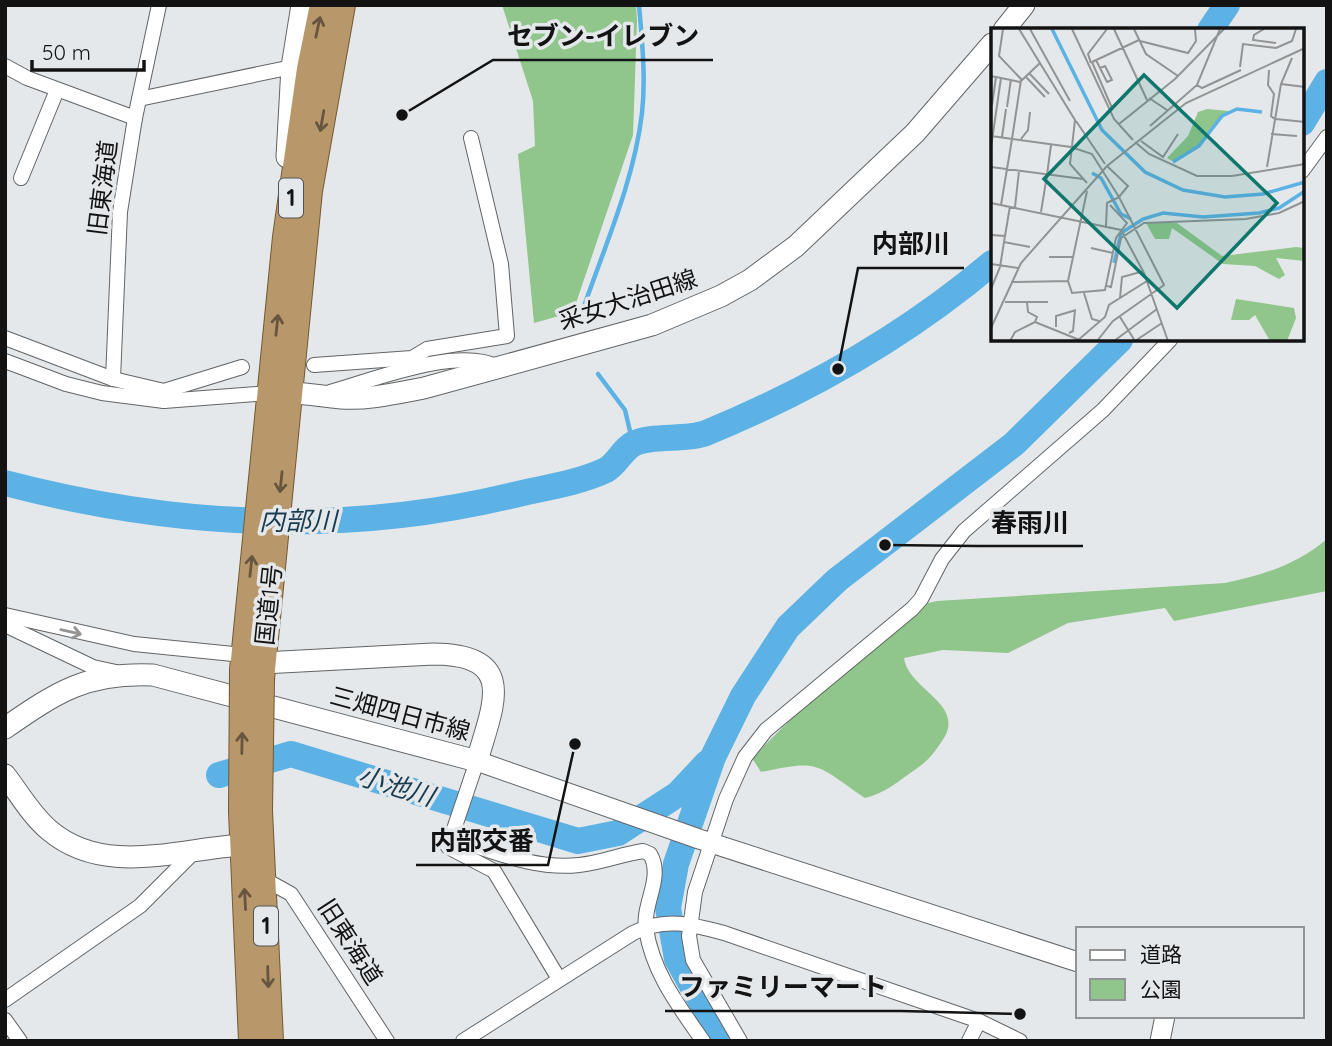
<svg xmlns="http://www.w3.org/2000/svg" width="1332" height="1046" viewBox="0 0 1332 1046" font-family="Quicksand,'Noto Sans JP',sans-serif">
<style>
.green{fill:#90c68b}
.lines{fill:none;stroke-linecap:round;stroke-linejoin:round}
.stream{stroke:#5db2e5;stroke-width:4.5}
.river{stroke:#5db2e5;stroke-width:26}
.minor-casing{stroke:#626466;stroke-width:16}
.tertiary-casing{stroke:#626466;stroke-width:21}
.secondary-casing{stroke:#626466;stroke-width:23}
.trunk-casing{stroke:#735933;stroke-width:26}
.minor{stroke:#fff;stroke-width:14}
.tertiary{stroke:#fff;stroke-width:19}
.secondary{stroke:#fff;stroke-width:21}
.trunk{stroke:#b8986a;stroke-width:24}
.trunk-bridge-casing{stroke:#735933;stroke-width:26;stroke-linecap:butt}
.trunk-bridge{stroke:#b8986a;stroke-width:24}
.oneway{stroke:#66563f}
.oneway2{stroke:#959595}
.labels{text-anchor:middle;stroke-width:7;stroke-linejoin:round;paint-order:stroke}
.shield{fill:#e5e8ea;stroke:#525354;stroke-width:2}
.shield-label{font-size:23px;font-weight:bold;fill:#131314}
.street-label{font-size:24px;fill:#131314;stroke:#e5e8ea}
.water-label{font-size:26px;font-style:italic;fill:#183c52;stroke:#e5e8ea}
.inset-river{fill:none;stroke:#5db2e5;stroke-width:3.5}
.inset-road{fill:none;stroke:#919394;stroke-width:2}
.view{fill:#0f766e;fill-opacity:0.15;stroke:#0f766e;stroke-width:3.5}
.inset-edge{fill:none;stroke:#131314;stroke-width:3.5}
.leader{fill:none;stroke:#131314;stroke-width:2.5}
.callout-dot{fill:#131314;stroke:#e5e8ea;stroke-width:2.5}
.callout-label{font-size:26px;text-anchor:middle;font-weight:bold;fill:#131314;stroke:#e5e8ea;stroke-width:7;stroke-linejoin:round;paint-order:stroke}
</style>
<rect width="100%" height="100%" fill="#e5e8ea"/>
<g class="green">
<path d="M 502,5 L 636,5 L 637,21 L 633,135 L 573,312 L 534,323 L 518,154 L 535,146 L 533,101 Z"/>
<path d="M 1327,539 L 1327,591 L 1174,621 L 1165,608 L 1068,623 L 1008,653 L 943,650 L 904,658 C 908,690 968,704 942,741 C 934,753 928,761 916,769 C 900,780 884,794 865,798 C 815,764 821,759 761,772 L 752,758 L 860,650 L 912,607 L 937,601 L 1225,583 C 1263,575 1296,565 1327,539 Z"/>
</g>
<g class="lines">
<g class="stream">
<path d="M 581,321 L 581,315 C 603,250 634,182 642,113 C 646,77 642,41 639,5"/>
<path d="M 598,374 L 625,410 L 633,444"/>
</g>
<g class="river">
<path d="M 1210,30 L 1227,5"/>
<path d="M 1302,123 L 1327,82"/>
<path d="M 5,483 C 173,527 345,536 514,495 C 543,488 579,483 606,470 C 617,464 622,450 633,444 C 651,434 685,441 706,433 C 808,391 908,334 992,263"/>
<path d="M 219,775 L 291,754 L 578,841 L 618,833 L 678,794 L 707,763"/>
<path d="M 723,1041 L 677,959 L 668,908 L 676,864 L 713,757 L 743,696 L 788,627 L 837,580 L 1014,444 L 1120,340"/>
</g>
<g class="minor-casing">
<g id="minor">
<path d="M 5,66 L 27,78 L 135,118"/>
<path d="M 139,99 L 292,67"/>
<path d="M 1302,171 L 1327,137"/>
<path d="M 21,178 L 57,90"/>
<path d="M 5,338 L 113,379 L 164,391 L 164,401"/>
<path d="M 5,361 L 66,384 L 102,393 L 164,401 L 270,393"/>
<path d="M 314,365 L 412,358 L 427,349 L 507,336 L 501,264 L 471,138"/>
<path d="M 113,379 L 120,212 L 135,118 L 159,5"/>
<path d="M 164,391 L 242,367"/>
<path d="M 330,392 C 373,380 457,346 498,367"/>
<path d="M 5,615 L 134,644 L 243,655"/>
<path d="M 5,625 L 93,667 L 116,672"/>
<path d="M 477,761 L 448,847 L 494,871 L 559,979"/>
<path d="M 451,838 C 493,851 535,870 579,865 C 601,863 622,854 643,851 L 650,854 C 664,878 642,904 646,929 C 653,973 678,1005 703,1041"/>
<path d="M 264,879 L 291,894 L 387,1041"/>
<path d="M 5,1000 L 140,906 L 195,851"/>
<path d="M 5,1020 L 20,1041"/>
<path d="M 463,1041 L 633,933 C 664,917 691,924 724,933 L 979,1021 L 1020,1041"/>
<path d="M 740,1041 L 693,960 L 689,936 L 695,892 L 726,799 L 745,757 L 766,730 L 912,609 L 921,599 L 942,559 L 964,531 L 1103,410 L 1170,340"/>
<path d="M 969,1041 L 979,1021"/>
</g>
</g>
<g class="tertiary-casing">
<g id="tertiary">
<path d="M 477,761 L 699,839 L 1078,962"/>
<path d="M 1160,1041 L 1165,1016"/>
</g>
</g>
<g class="secondary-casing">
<g id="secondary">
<path d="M 1004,30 L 1024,5"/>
<path d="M 287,157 L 292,67 L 302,5"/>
<path d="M 275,393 C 297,391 318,396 341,398 C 368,400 397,393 424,388 L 652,325 L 721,296 L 750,280 L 796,246 L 915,133 L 992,44"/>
<path d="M 5,728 C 57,692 87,672 153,675 L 477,761 C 492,707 520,654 433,654 L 263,663"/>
<path d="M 5,775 C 19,793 31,815 49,830 C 104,877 178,849 242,845"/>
</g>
</g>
<g class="trunk-casing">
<g id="trunk">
<path d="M 242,670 L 285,237 L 309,69 L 322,5"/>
<path d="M 262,679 L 310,191 L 343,5"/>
<path d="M 260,811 L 271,1041"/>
<path d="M 241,812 L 251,1041"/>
</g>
</g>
<use href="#minor" class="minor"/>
<use href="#tertiary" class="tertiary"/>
<use href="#secondary" class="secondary"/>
<use href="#trunk" class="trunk"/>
<g class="trunk-bridge-casing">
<g id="trunk-bridge">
<path d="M 260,811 L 262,679"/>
<path d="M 241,812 L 242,670"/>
</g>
</g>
<use href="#trunk-bridge" class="trunk-bridge"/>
</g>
<defs><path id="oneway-shaft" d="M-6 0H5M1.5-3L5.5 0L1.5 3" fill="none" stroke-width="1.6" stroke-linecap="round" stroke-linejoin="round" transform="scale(1.75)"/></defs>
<g class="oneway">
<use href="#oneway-shaft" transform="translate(318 27) rotate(-78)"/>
<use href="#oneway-shaft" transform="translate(322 121) rotate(100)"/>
<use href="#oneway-shaft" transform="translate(277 325) rotate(-84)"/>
<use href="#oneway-shaft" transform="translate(281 482) rotate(96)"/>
<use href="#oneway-shaft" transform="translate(251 566) rotate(-84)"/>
<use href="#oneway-shaft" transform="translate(242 743) rotate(-89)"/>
<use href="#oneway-shaft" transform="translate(245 899) rotate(-93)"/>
<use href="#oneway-shaft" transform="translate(268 977) rotate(88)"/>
</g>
<use class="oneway2" href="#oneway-shaft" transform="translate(71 632) rotate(13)"/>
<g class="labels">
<g class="shield">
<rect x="279" y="178.5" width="24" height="39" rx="5"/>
<rect x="254" y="906.5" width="24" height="39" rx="5"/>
</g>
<g class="shield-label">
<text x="291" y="206">1</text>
<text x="266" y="934">1</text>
</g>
<g class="street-label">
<text transform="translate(103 188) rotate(-83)" y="8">旧東海道</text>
<text transform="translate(628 300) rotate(-18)" y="8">采女大治田線</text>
<text transform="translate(269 605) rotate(-84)" y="8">国道1号</text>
<text transform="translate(400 714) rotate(15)" y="8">三畑四日市線</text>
<text transform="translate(350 942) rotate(57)" y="8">旧東海道</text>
</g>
<g class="water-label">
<text x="298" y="530">内部川</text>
<text transform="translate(396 786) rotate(17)" y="9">小池川</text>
</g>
</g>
<g transform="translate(991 28)">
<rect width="313" height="313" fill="#e5e8ea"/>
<path d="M 216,81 L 238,83 L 204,121 L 181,133 L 176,130 L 197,108 L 207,84 ZM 155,195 L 186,195 L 231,228 L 305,219 L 313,220 L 313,233 L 285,230 L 294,247 L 288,251 L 264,238 L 232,236 L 181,200 L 178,211 L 164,211 ZM 245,271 L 303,280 L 305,290 L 296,313 L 279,313 L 264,287 L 258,292 L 240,292 Z" fill="#90c68b"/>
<path class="inset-river" d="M 61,1 L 111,102 L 154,144 L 192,162 L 234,169 L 272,166 L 314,154M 182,134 L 208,118 L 231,88 L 246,81 L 271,84M 101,145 L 110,150 L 130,186 L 140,191M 123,235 L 130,205 L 152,191 L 172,185 L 212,189 L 268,185 L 288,180 L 314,163"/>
<path class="inset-road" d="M 12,1 L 8,28 L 31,52 L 49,35M 28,1 L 84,92 L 79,136 L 96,155M 39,1 L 79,73M 81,1 L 123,91 L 142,112M 123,1 L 156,72M 143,1 L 155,26 L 187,48M 273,1 L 263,7 L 262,12 L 285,15M 149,13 L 197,25 L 205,13 L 204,1M 105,32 L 116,54 L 121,52 L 114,38 L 109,40M 101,34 L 121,80M 101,34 L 148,12M 100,35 L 97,26 L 116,1M 249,39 L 252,16 L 285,20 L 301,13 L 305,1M 278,42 L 277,57 L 283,66 L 280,88 L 285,92M 38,45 L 58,66M 0,48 L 29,54M 35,49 L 54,69M 290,56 L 314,59M 206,57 L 211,60 L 250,42M 158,70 L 176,82M 1,77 L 5,49M 16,79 L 20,51M 285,91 L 314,94M 85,93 L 114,136M 128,96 L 184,51 L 233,1M 159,98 L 206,57 L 229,1M 280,106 L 306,108M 0,108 L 80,119M 11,109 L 15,81M 21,111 L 30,52M 30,111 L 37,102 L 39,84M 150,113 L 172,129 L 187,106M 144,114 L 158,126 L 206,148 L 241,148 L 314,136M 0,119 L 10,50M 80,119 L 101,126 L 128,169 L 137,158 L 116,138M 0,139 L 92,151M 276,139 L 290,56 L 301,30M 56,147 L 60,117M 0,175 L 130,202 L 153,245 L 177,313M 10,177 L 21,111M 24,179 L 28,143M 50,184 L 56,147M 0,207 L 14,208 L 9,239 L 0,261M 14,208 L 19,178M 13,214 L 39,219M 100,220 L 122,225M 58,229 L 82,229M 0,236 L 27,240M 77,253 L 81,265 L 114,262 L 125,210 L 136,195 L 119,177M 20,254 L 77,253 L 96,163M 116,258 L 120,259 L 130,210 L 153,195 L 255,191 L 288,185 L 314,173M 93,265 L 101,291 L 108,293M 129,270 L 131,249 L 153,243M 14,274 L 57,274M 36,274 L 37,284 L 46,289 L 44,294M 129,289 L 144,313M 44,294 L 91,313M 65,299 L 65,288 L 85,282M 0,300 L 30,235 L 116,138 L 195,75 L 314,20M 78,305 L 82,303 L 84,282M 19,313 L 24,304 L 44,294M 86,313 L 114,289 L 118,277 L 156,253M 106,313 L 122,293 L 173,257 L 128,169 L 116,175 L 115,198M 123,313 L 166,281M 144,313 L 171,295"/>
<path class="view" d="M 153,47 L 286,175 L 186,280 L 53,151 Z"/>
<rect width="313" height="313" class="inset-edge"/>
</g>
<path class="leader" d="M402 115L493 60H713M838 369L858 268H964M885 545L977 546H1083M575 744L548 865H416M1020 1014L901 1011H665"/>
<g class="callout-dot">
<circle cx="402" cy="115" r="7"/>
<circle cx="838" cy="369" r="7"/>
<circle cx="885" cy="545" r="7"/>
<circle cx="575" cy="744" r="7"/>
<circle cx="1020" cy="1014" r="7"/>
</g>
<g class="callout-label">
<text x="603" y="45">セブン-イレブン</text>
<text x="911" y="253">内部川</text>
<text x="1030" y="532">春雨川</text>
<text x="482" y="850">内部交番</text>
<text x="783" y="996">ファミリーマート</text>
</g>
<rect width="1332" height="1046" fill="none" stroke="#131314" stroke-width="14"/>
<rect x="1076" y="927" width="228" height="91" fill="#e5e8ea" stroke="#919394" stroke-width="2"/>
<rect x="1090" y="950" width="35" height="10" fill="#ffffff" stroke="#919394" stroke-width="2"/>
<text x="1140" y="962" font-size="21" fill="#131314">道路</text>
<rect x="1090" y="979" width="35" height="21" fill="#90c68b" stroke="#919394" stroke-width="2"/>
<text x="1140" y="997" font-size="21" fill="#131314">公園</text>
<path d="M32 60v10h112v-10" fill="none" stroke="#131314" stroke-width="3.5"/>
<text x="42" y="60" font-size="21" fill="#131314" stroke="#e5e8ea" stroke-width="5" paint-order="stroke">50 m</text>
</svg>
